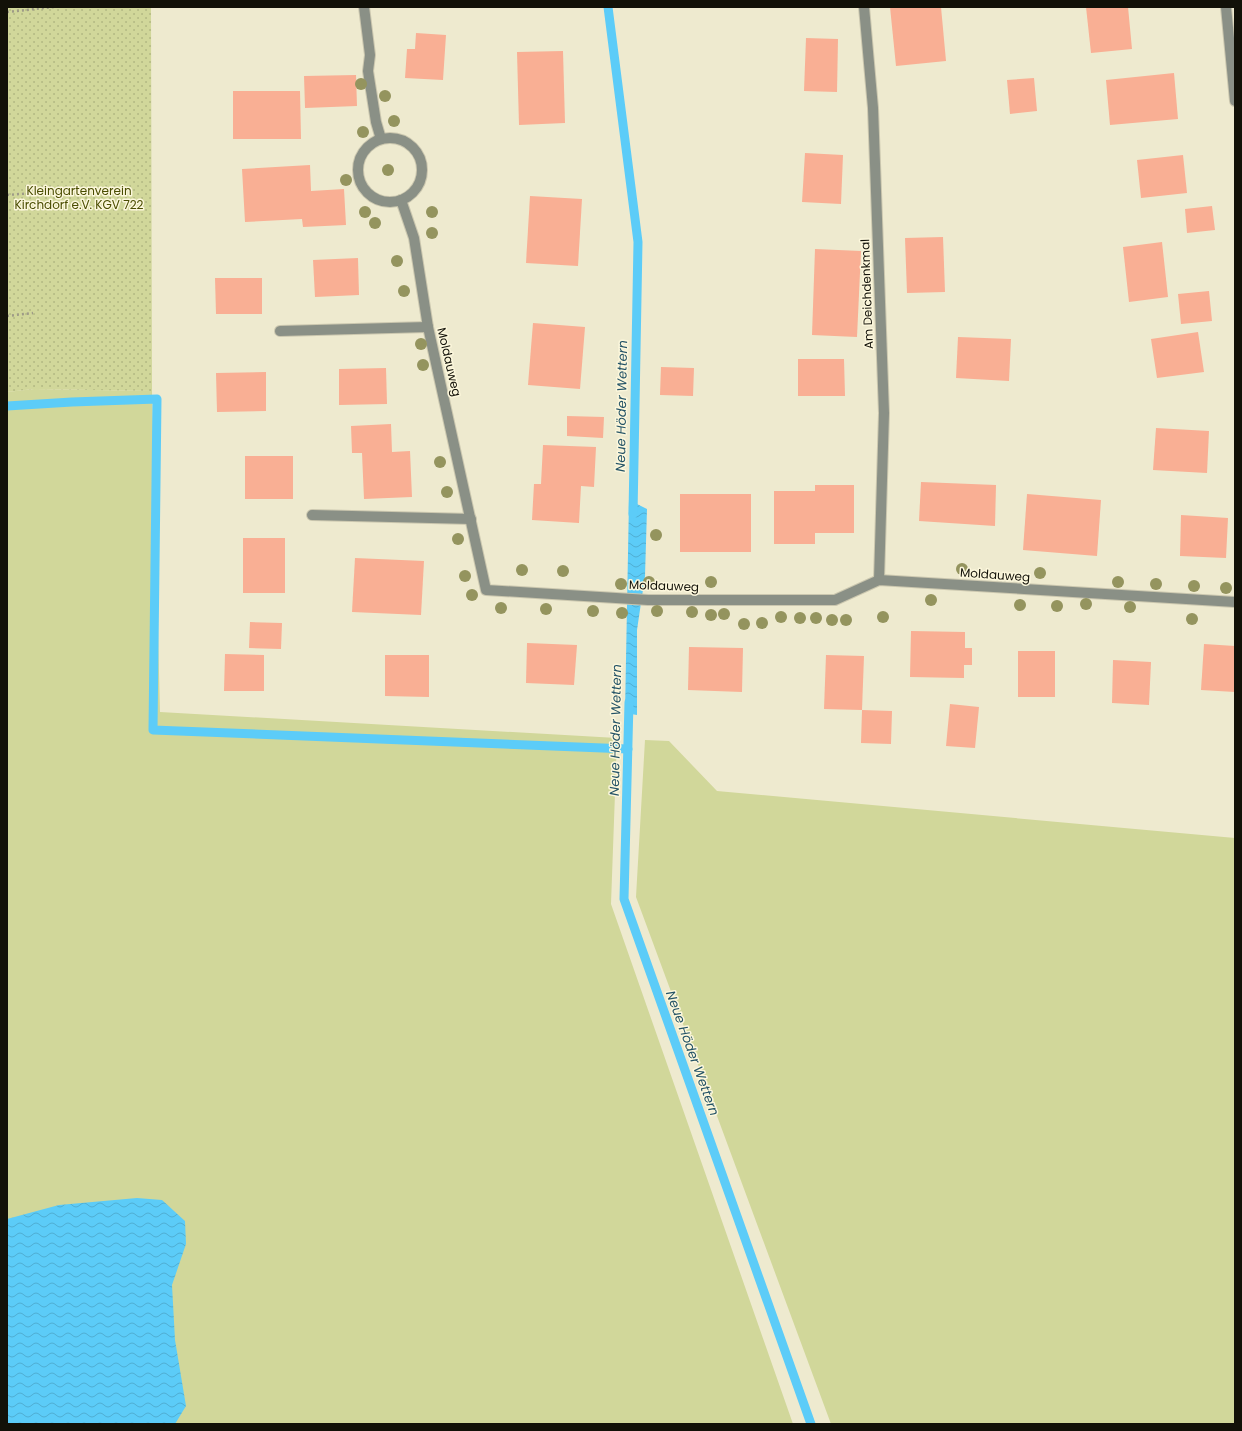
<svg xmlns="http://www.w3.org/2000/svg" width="1242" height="1431" viewBox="0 0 1242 1431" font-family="Poppins,sans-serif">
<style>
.green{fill:#d1d79a}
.garden{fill:url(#garden-dots)}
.water{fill:url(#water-waves)}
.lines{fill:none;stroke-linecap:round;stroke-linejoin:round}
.stream{stroke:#5cccf8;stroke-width:9}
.building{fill:#f9af94}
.minor-casing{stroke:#cbc7af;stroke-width:12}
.path{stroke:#9e9b87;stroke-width:2.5;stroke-dasharray:2 3;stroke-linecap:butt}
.minor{stroke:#8a9086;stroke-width:10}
.tree{fill:#94945e}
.labels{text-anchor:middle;stroke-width:3;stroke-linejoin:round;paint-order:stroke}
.park-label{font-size:12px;fill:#4a4d01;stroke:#fcf7dc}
.street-label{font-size:12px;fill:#121108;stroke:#fcf7dc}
.water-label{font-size:13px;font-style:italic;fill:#245366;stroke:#fcf7dc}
</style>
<defs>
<pattern id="garden-dots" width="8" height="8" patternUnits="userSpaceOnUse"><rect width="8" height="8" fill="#d1d79a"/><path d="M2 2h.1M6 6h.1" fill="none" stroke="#b2b883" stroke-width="1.8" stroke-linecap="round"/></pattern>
<pattern id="water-waves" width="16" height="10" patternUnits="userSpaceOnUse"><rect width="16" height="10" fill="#5cccf8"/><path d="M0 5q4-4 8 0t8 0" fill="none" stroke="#4faed3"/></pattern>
</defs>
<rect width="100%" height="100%" fill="#eeeacf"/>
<g class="green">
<path d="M 34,389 L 152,391 L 160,712 L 617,738 L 611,904 L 793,1424 L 7,1424 L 7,392 Z"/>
<path d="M 645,740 L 669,741 L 717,791 L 1235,838 L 1235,1424 L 831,1424 L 636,897 Z"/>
</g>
<path class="garden" d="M 7,7 L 151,7 L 152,391 L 34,389 L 7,392 Z"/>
<g class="water">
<path d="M 629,500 L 647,509 L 645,576 L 637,630 L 637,715 L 625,713 Z"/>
<path d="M 137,1198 L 162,1200 L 185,1221 L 186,1244 L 172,1285 L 175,1340 L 186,1406 L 175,1424 L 7,1424 L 7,1219 L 59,1205 Z"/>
</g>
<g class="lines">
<g class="stream">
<path d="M 608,7 L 638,242 L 633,514"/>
<path d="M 7,406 L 72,402 L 157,399 L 153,730 L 628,749"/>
<path d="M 629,702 L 624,899 L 811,1424"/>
</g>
</g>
<g class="building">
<path d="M 890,7 L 941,7 L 946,61 L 896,66 Z"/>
<path d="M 1086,7 L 1128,7 L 1132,49 L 1091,53 Z"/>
<path d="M 416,33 L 446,35 L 443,80 L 405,78 L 407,49 L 415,49 Z"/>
<path d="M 806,38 L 838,39 L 837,92 L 804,91 Z"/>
<path d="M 563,51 L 565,123 L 519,125 L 517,52 Z"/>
<path d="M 1174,73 L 1178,119 L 1110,125 L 1106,80 Z"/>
<path d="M 356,75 L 357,106 L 305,108 L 304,76 Z"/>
<path d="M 1034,78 L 1037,111 L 1010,114 L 1007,80 Z"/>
<path d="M 233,91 L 300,91 L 301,139 L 233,139 Z"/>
<path d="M 805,153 L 843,155 L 841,204 L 802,202 Z"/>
<path d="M 1183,155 L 1187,193 L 1141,198 L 1137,160 Z"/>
<path d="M 310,165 L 311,191 L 344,189 L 346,225 L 303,227 L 302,219 L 245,222 L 242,169 Z"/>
<path d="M 530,196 L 582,199 L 578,266 L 526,263 Z"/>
<path d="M 1212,206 L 1215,230 L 1187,233 L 1185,209 Z"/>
<path d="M 943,237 L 945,292 L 907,293 L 905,238 Z"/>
<path d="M 1162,242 L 1168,297 L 1129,302 L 1123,247 Z"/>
<path d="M 815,249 L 861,251 L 857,337 L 812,335 Z"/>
<path d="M 358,258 L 359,295 L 315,297 L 313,260 Z"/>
<path d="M 215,278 L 262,278 L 262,314 L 216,314 Z"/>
<path d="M 1209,291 L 1212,321 L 1181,324 L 1178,294 Z"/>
<path d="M 533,323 L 585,327 L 580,389 L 528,385 Z"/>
<path d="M 1198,332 L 1204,372 L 1157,378 L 1151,339 Z"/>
<path d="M 958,337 L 1011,339 L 1009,381 L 956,378 Z"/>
<path d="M 798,359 L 844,359 L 845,396 L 798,396 Z"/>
<path d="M 661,367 L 694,368 L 693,396 L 660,395 Z"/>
<path d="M 386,368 L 387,404 L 339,405 L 339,369 Z"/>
<path d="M 266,372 L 266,411 L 217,412 L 216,373 Z"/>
<path d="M 567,416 L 604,417 L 603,438 L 567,436 Z"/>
<path d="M 391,424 L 392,452 L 410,451 L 412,497 L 364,499 L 362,453 L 352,453 L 351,426 Z"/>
<path d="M 1156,428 L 1209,431 L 1207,473 L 1153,470 Z"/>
<path d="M 543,445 L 596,447 L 594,487 L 581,486 L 579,523 L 532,520 L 534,484 L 541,484 Z"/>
<rect x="245" y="456" width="48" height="43"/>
<path d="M 921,482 L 996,485 L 995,526 L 919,521 Z"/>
<path d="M 815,485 L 854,485 L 854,533 L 815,533 L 815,544 L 774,544 L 774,491 L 815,491 Z"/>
<rect x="680" y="494" width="71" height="58"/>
<path d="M 1027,494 L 1101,500 L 1097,556 L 1023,550 Z"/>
<path d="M 1181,515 L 1228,518 L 1226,558 L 1180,556 Z"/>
<rect x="243" y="538" width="42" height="55"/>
<path d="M 355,558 L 424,561 L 421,615 L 352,612 Z"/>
<path d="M 250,622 L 282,623 L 281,649 L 249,648 Z"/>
<path d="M 911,631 L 965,632 L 965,648 L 972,648 L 972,665 L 964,665 L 964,678 L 910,677 Z"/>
<path d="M 527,643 L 577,645 L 574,685 L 526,683 Z"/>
<path d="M 1204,644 L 1235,646 L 1235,692 L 1201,690 Z"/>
<path d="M 689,647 L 743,648 L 742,692 L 688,690 Z"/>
<rect x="1018" y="651" width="37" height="46"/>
<path d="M 225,654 L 264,655 L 264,691 L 224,691 Z"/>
<path d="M 385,655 L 429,655 L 429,697 L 385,696 Z"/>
<path d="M 826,655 L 864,656 L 862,710 L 824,709 Z"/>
<path d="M 1113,660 L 1151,662 L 1149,705 L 1112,703 Z"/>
<path d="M 950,704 L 979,707 L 975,748 L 946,746 Z"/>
<path d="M 862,710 L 892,711 L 891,744 L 861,743 Z"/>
</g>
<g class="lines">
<g class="minor-casing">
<g id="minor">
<path d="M 364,7 L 370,55 L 368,71 L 376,122 L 381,139"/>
<path d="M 864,7 L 873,108 L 884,413 L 879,580"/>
<path d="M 1226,7 L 1235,101"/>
<circle cx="390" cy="170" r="32"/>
<path d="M 401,200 L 414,238 L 428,327 L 486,590 L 648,600 L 835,600 L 879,580 L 1235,602"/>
<path d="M 280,331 L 428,327"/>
<path d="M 312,515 L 471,519"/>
</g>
</g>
<g class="path">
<path d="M 7,12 L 54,7"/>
<path d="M 7,195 L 47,192"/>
<path d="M 7,316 L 33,313"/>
</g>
<use href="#minor" class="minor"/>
</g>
<g class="tree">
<circle cx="361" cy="84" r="6"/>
<circle cx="385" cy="96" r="6"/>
<circle cx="394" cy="121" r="6"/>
<circle cx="363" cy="132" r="6"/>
<circle cx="388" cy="170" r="6"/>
<circle cx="346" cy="180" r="6"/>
<circle cx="365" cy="212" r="6"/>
<circle cx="432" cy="212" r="6"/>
<circle cx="375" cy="223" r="6"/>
<circle cx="432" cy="233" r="6"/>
<circle cx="397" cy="261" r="6"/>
<circle cx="404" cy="291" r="6"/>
<circle cx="421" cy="344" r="6"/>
<circle cx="423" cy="365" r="6"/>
<circle cx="440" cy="462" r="6"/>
<circle cx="447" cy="492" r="6"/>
<circle cx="656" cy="535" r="6"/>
<circle cx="458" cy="539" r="6"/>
<circle cx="962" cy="569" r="6"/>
<circle cx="522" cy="570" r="6"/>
<circle cx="563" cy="571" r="6"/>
<circle cx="1040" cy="573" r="6"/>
<circle cx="465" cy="576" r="6"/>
<circle cx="649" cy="582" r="6"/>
<circle cx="711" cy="582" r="6"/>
<circle cx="1118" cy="582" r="6"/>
<circle cx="621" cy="584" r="6"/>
<circle cx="1156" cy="584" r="6"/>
<circle cx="1194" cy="586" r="6"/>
<circle cx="1226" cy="588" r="6"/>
<circle cx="472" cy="595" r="6"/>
<circle cx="931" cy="600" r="6"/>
<circle cx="1086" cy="604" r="6"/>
<circle cx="1020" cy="605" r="6"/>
<circle cx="1057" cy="606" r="6"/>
<circle cx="1130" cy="607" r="6"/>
<circle cx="501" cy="608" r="6"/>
<circle cx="546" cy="609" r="6"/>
<circle cx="593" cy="611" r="6"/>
<circle cx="657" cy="611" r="6"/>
<circle cx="692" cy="612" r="6"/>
<circle cx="622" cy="613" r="6"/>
<circle cx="724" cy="614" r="6"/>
<circle cx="711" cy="615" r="6"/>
<circle cx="781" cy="617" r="6"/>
<circle cx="883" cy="617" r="6"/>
<circle cx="800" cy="618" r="6"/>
<circle cx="816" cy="618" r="6"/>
<circle cx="1192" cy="619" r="6"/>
<circle cx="832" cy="620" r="6"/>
<circle cx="846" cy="620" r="6"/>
<circle cx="762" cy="623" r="6"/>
<circle cx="744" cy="624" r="6"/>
</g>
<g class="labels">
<g class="park-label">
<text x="79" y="195">Kleingartenverein<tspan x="79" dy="14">Kirchdorf e.V. KGV 722</tspan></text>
</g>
<g class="street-label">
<text transform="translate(867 294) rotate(-92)" y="4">Am Deichdenkmal</text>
<text transform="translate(449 362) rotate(77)" y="4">Moldauweg</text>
<text transform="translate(995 575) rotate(4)" y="4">Moldauweg</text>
<text transform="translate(664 586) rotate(2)" y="4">Moldauweg</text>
</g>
<g class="water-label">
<text transform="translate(621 406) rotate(-89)" y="5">Neue Höder Wettern</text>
<text transform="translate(615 730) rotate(-89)" y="5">Neue Höder Wettern</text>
<text transform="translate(693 1053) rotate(70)" y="5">Neue Höder Wettern</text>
</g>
</g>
<rect width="1242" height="1431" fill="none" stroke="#121108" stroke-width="16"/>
</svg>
